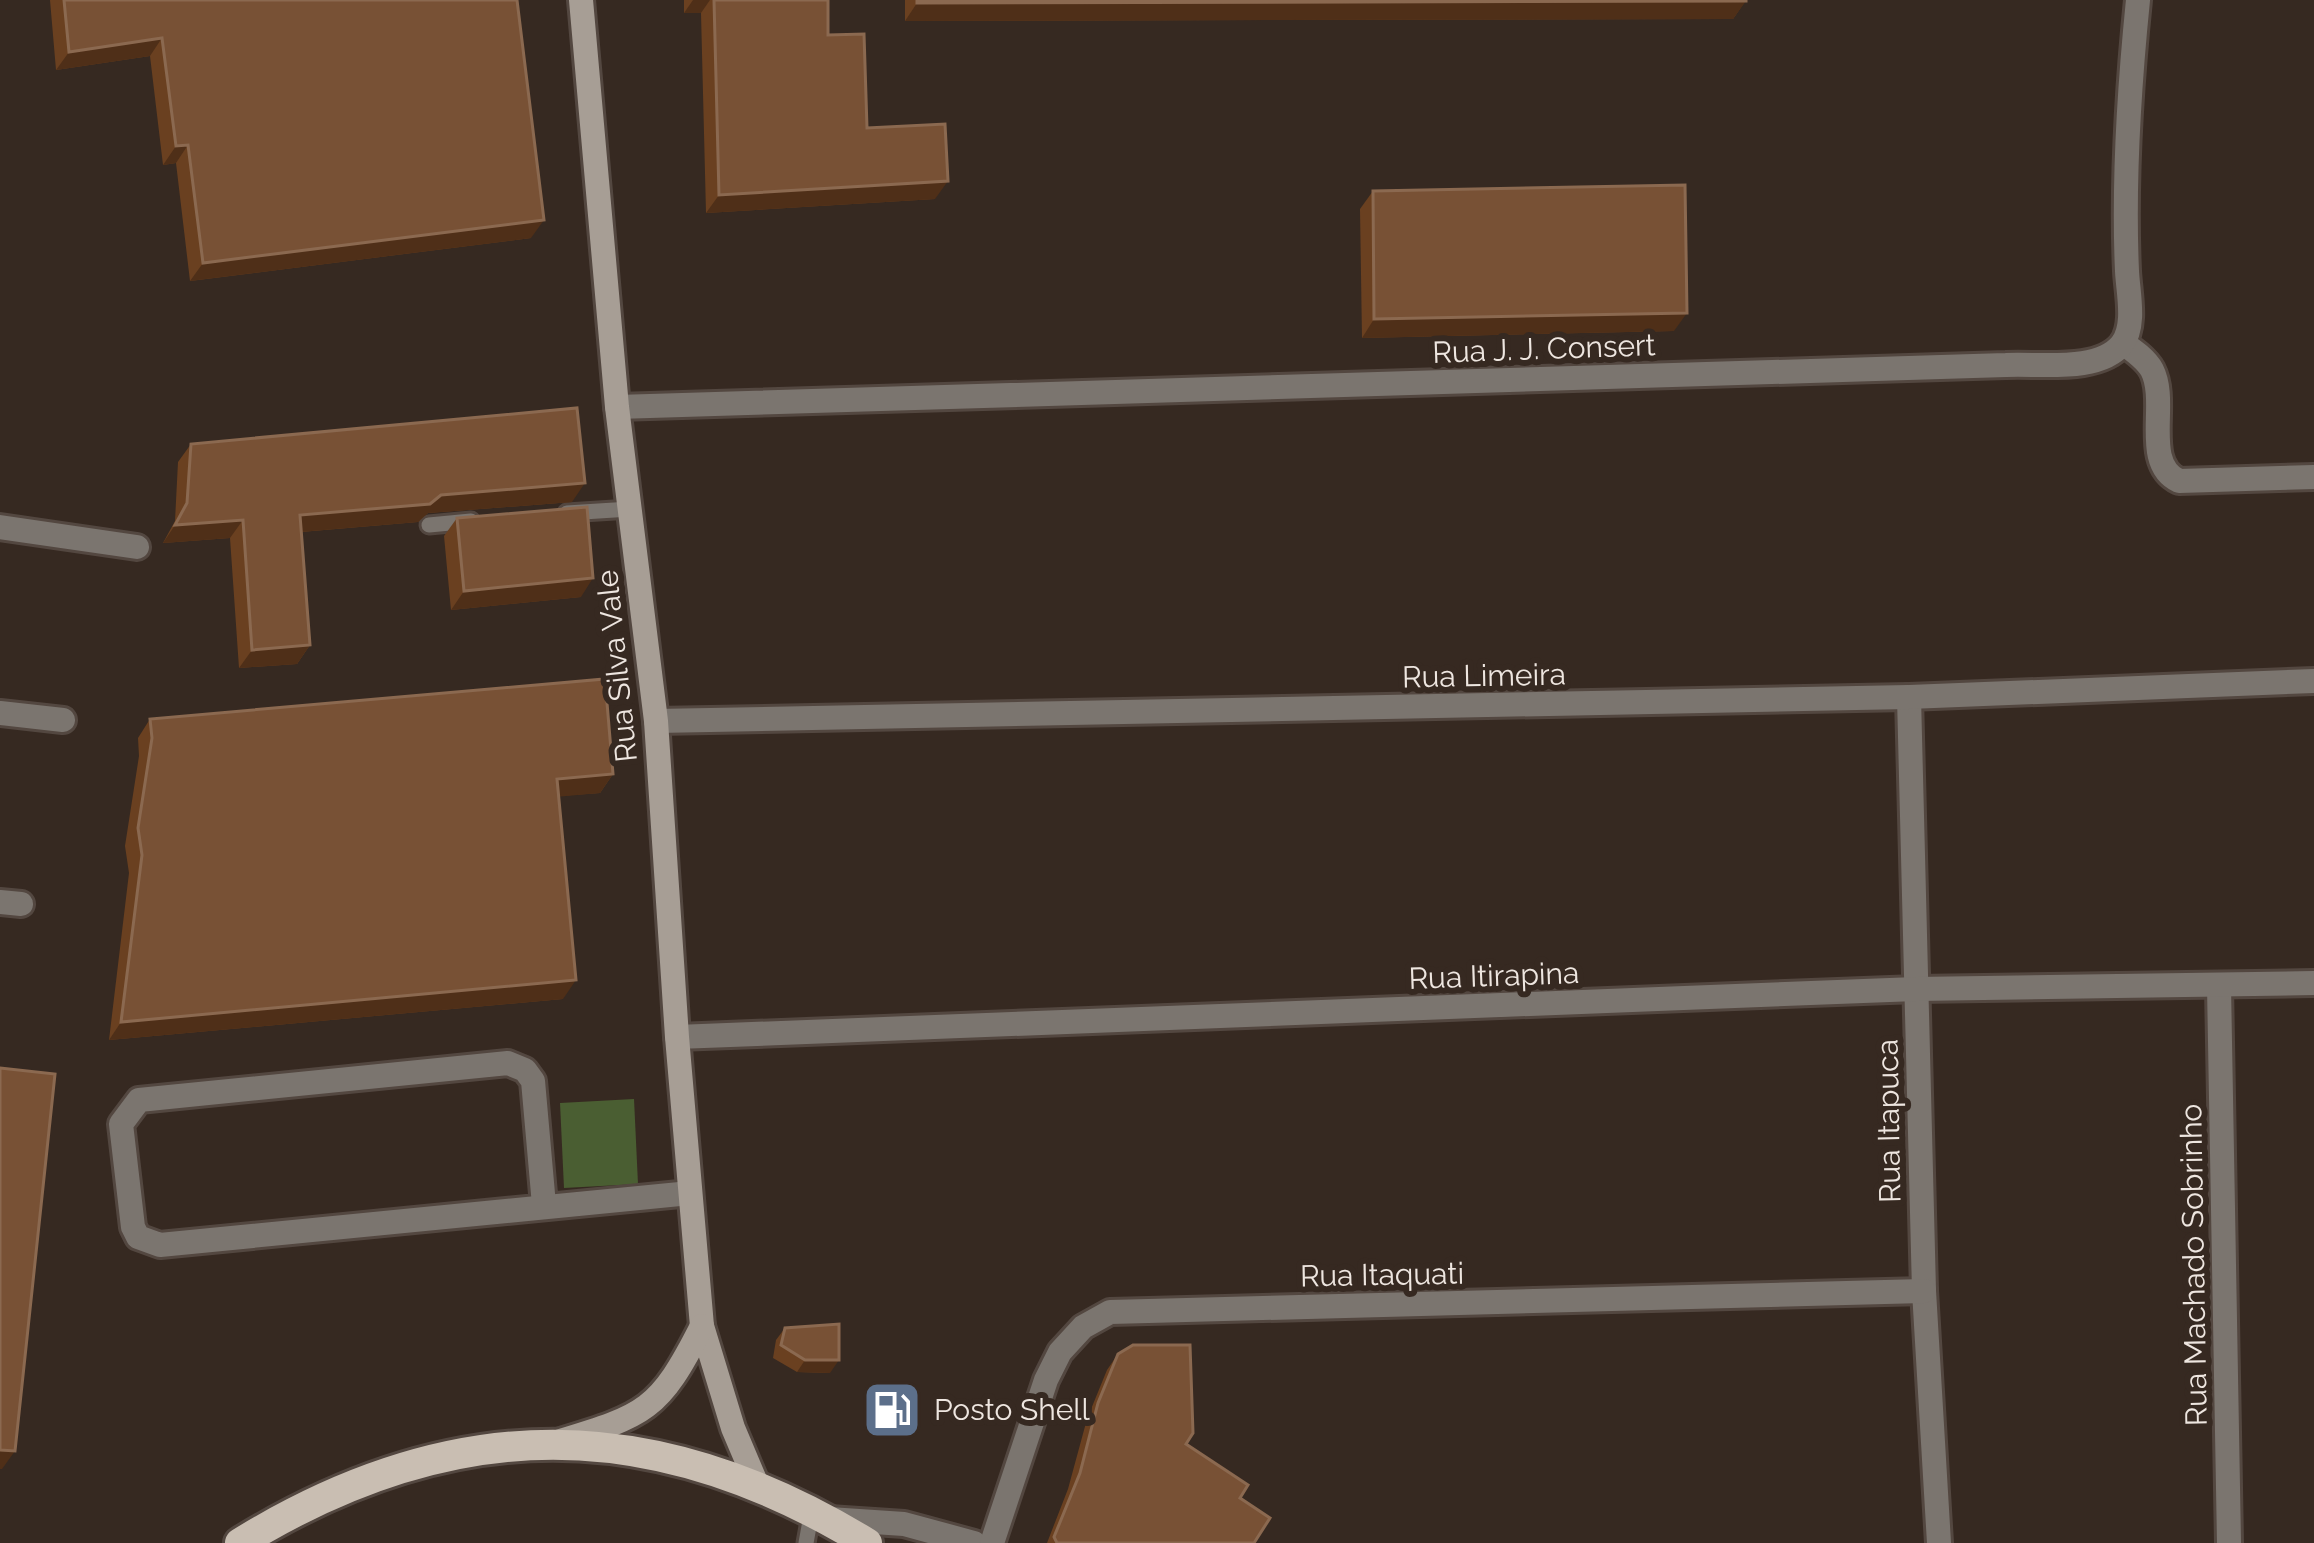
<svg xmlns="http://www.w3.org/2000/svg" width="2314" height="1543" viewBox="0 0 2314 1543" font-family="Raleway,sans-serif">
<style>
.green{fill:#4a5e32}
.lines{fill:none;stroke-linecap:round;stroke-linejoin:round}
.lane-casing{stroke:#534740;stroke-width:21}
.street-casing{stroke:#534740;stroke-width:30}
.secondary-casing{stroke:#534740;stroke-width:30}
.primary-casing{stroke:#534740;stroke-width:36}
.lane{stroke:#7b756f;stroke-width:15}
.street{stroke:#7b756f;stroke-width:24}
.secondary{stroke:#a79e95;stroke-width:24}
.primary{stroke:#c9beb2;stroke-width:30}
.wall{fill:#6a4020}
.shaded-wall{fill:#4f2f18}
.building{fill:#785135;stroke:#8b6950;stroke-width:3}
.labels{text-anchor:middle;stroke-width:12;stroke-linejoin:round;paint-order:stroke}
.street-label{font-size:30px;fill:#eee6e0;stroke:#362921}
.poi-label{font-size:30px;fill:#eee6e0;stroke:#362921;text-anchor:start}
</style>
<rect width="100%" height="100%" fill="#362921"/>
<path class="green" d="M 634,1099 L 638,1184 L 564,1188 L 560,1103 Z"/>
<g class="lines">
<g class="lane-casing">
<g id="lane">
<path d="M 567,513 L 630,509"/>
<path d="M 429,525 L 471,521"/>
<path d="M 806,1543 L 812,1510"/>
</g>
</g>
<g class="street-casing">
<g id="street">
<path d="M 2123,343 C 2133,350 2146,359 2152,370 C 2169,403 2141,463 2179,481 L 2314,477"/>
<path d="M 617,407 L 2006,365 C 2039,363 2099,373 2122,344 C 2136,325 2128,293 2127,271 C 2123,181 2129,89 2138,0"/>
<path d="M 0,527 L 137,547"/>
<path d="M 1909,697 L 1924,1291 L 1939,1543"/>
<path d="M 0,713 L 63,720"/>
<path d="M 656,721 L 1909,697 L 2314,681"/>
<path d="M 0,902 L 21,904"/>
<path d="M 2219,986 L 2229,1543"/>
<path d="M 677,1037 L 1916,989 L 2314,983"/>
<path d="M 544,1205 L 533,1081 L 525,1070 L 508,1063 L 139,1100 L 121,1124 L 133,1227 L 138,1237 L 160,1245 L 690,1193"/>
<path d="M 829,1519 L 904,1524 L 974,1543"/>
<path d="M 992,1543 L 1046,1380 L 1060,1352 L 1083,1327 L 1110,1312 L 1924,1291"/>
</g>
</g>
<g class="secondary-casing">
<g id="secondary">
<path d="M 581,0 L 617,407 L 656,721 L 677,1037 L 702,1326 L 733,1428 L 758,1487"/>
<path d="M 557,1442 C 646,1415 659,1411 702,1326"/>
</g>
</g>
<g class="primary-casing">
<path id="primary" d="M 240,1543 C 453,1412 653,1412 867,1543"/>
</g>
<use href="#lane" class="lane"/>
<use href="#street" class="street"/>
<use href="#secondary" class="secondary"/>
<use href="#primary" class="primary"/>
</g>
<g class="wall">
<path d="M 50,0 L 517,0 L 531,238 L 190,281 L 176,163 L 163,165 L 150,56 L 56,70 Z"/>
<path d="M 684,0 L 828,0 L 828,35 L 867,128 L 935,199 L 706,213 L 701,13 L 684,13 Z"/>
<path d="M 905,0 L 1746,0 L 1733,19 L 905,21 Z"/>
<path d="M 1373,191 L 1674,331 L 1362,338 L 1360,209 Z"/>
<path d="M 191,444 L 572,502 L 428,513 L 418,522 L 301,532 L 310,645 L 297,664 L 239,668 L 230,538 L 163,543 L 175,521 L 178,462 Z"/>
<path d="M 457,518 L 581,597 L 451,610 L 444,536 Z"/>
<path d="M 150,719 L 613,774 L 600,793 L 559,796 L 563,999 L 109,1040 L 129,873 L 125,846 L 139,756 L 138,738 Z"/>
<path d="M 785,1328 L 830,1373 L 797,1372 L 773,1358 L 776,1340 Z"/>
<path d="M 1118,1354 L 1186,1444 L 1240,1498 L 1254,1543 L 1047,1543 L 1068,1489 L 1087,1419 L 1107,1370 Z"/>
</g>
<g class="shaded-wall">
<path d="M 693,0 L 710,0 L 701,13 L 684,13 Z"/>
<path d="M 1746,1 L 1733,19 L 905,21 L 917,3 Z"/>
<path d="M 162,38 L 150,56 L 56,70 L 69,52 Z"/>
<path d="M 188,145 L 176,163 L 163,165 L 176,146 Z"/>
<path d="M 948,181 L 935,199 L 706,213 L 719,195 Z"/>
<path d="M 544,220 L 531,238 L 190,281 L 203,263 Z"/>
<path d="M 1687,313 L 1674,331 L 1362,338 L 1374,319 Z"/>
<path d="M 585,483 L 572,502 L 428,513 L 418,522 L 288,533 L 300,515 L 441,495 Z"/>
<path d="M 243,520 L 230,538 L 163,543 L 175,525 Z"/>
<path d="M 593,578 L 581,597 L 451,610 L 464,591 Z"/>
<path d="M 310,645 L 297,664 L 239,668 L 252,650 Z"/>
<path d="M 613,774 L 600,793 L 544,798 L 557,779 Z"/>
<path d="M 576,980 L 563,999 L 109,1040 L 121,1022 Z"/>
<path d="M 805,1360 L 839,1360 L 830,1373 L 797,1372 Z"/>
<path d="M 0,1450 L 15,1451 L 2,1469 L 0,1469 Z"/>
</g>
<g class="building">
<path d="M 64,0 L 517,0 L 544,220 L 203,263 L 188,145 L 176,146 L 162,38 L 69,52 Z"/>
<path d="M 714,0 L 828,0 L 828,35 L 864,34 L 867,128 L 945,124 L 948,181 L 719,195 Z"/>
<path d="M 917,0 L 1746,0 L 1746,1 L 917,3 Z"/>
<path d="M 1685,185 L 1687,313 L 1374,319 L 1373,191 Z"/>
<path d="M 577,408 L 585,483 L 441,495 L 430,504 L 300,515 L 310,645 L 252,650 L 243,520 L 175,525 L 187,503 L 191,444 Z"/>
<path d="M 587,507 L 593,578 L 464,591 L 457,518 Z"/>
<path d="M 605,679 L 613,774 L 557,779 L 576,980 L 121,1022 L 142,855 L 138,828 L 152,738 L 150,719 Z"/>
<path d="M 0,1068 L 55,1074 L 15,1451 L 0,1450 Z"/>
<path d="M 839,1324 L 839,1360 L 805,1360 L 781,1345 L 785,1328 Z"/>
<path d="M 1133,1345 L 1190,1345 L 1193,1433 L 1186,1444 L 1248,1485 L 1240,1498 L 1270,1518 L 1254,1543 L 1057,1543 L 1054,1537 L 1080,1473 L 1098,1403 L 1118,1354 Z"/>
</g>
<defs>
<g id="fuel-square" transform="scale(3)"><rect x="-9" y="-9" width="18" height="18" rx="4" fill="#5c6f8a" stroke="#362921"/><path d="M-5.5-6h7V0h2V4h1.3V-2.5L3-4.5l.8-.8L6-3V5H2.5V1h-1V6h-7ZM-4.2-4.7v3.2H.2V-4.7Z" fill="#fff"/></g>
</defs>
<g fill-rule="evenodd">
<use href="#fuel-square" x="892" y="1410"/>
</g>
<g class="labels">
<g class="street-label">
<text transform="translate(1544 349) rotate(-2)" y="10">Rua J. J. Consert</text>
<text transform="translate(617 666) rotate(-96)" y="10">Rua Silva Vale</text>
<text transform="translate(1484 676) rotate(-1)" y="10">Rua Limeira</text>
<text transform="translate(1494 976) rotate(-2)" y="10">Rua Itirapina</text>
<text transform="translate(1889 1121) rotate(-91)" y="10">Rua Itapuca</text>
<text transform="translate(2194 1265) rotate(-91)" y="10">Rua Machado Sobrinho</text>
<text transform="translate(1382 1275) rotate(-1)" y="10">Rua Itaquati</text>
</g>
<g class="poi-label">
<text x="934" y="1420">Posto Shell</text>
</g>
</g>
</svg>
